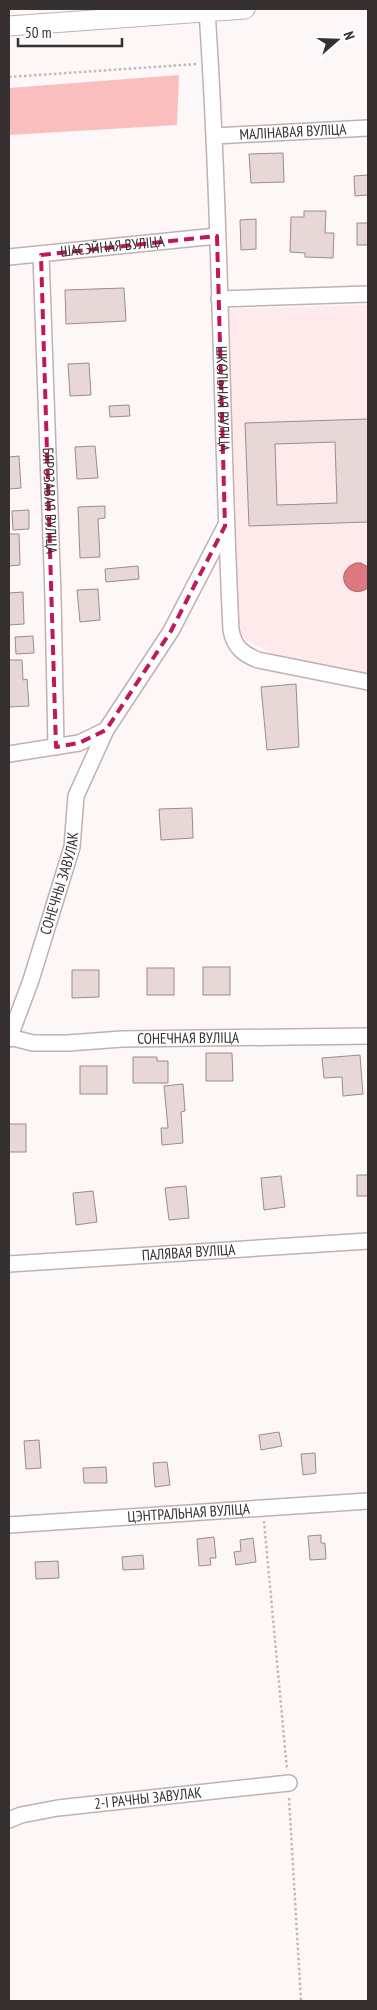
<svg xmlns="http://www.w3.org/2000/svg" width="377" height="2010" viewBox="0 0 377 2010" font-family="'PT Sans Narrow',sans-serif">
<style>
.built{fill:#ffeaeb}
.green{fill:#fbbebf}
.water{fill:#db797f;stroke:#aa6367}
.building{fill:#e7d7d7;stroke:#9b8c8d;fill-rule:evenodd}
.lines{fill:none;stroke-linecap:round;stroke-linejoin:round}
.minor-casing{stroke:#c1b1b1;stroke-width:18}
.major-casing{stroke:#c1b1b1;stroke-width:21}
.path{stroke:#c0baba;stroke-width:2.5;stroke-dasharray:2.5 2.5;stroke-linecap:butt}
.minor{stroke:#fff;stroke-width:15}
.major{stroke:#fff;stroke-width:19}
.marked{fill:none;stroke:#c2185b;stroke-width:4;stroke-dasharray:10 6;stroke-linejoin:round}
.labels{text-anchor:middle;stroke-width:4.5;stroke-linejoin:round;paint-order:stroke}
.street-label{font-size:15px;fill:#363030;stroke:#fff}
</style>
<rect width="100%" height="100%" fill="#fdf7f7"/>
<path class="built" d="M 368,305 L 368,674 L 276,657 L 239,635 L 227,309 Z"/>
<path class="green" d="M 179,75 L 177,125 L 9,135 L 9,88 Z"/>
<path class="water" d="M 356,563 L 361,563 L 368,567 L 368,588 C 347,602 332,571 356,563 Z"/>
<g class="building">
<path d="M 283,153 L 284,182 L 251,183 L 249,154 Z"/>
<path d="M 368,175 L 368,195 L 355,196 L 354,176 Z"/>
<path d="M 304,211 L 326,211 L 325,233 L 334,233 L 333,258 L 305,257 L 305,253 L 290,252 L 291,217 L 304,217 Z"/>
<path d="M 256,219 L 256,249 L 241,250 L 240,220 Z"/>
<rect x="357" y="223" width="11" height="22"/>
<path d="M 124,288 L 126,321 L 66,324 L 65,290 Z"/>
<path d="M 89,363 L 91,395 L 70,396 L 68,364 Z"/>
<path d="M 129,405 L 130,416 L 110,417 L 109,406 Z"/>
<path d="M 368,419 L 368,522 L 249,526 L 245,423 ZM 335,442 L 337,503 L 277,505 L 275,444 Z"/>
<path d="M 95,446 L 98,478 L 77,479 L 75,447 Z"/>
<path d="M 19,456 L 21,488 L 9,489 L 9,457 Z"/>
<path d="M 105,506 L 105,518 L 98,519 L 100,557 L 80,558 L 78,507 Z"/>
<path d="M 29,510 L 29,529 L 13,530 L 12,511 Z"/>
<path d="M 9,534 L 19,534 L 20,565 L 9,566 Z"/>
<path d="M 138,566 L 139,579 L 106,582 L 105,569 Z"/>
<path d="M 98,589 L 100,620 L 80,622 L 77,590 Z"/>
<path d="M 23,592 L 24,624 L 9,625 L 9,593 Z"/>
<path d="M 33,636 L 34,653 L 16,654 L 15,637 Z"/>
<path d="M 9,660 L 22,660 L 23,680 L 27,679 L 29,706 L 9,707 Z"/>
<path d="M 296,684 L 299,747 L 267,750 L 261,687 Z"/>
<path d="M 192,808 L 193,838 L 161,840 L 159,809 Z"/>
<rect x="203" y="967" width="27" height="28"/>
<rect x="147" y="968" width="27" height="27"/>
<path d="M 72,970 L 99,970 L 99,997 L 72,998 Z"/>
<path d="M 206,1053 L 232,1053 L 233,1081 L 206,1081 Z"/>
<path d="M 360,1055 L 363,1094 L 343,1096 L 342,1077 L 324,1078 L 322,1058 Z"/>
<path d="M 133,1057 L 157,1057 L 157,1061 L 168,1061 L 168,1083 L 133,1083 Z"/>
<rect x="80" y="1066" width="27" height="28"/>
<path d="M 183,1084 L 185,1111 L 181,1112 L 183,1143 L 162,1145 L 161,1128 L 168,1128 L 164,1086 Z"/>
<rect x="9" y="1124" width="17" height="28"/>
<rect x="357" y="1175" width="11" height="21"/>
<path d="M 281,1176 L 285,1207 L 264,1210 L 261,1178 Z"/>
<path d="M 186,1186 L 189,1218 L 169,1220 L 165,1188 Z"/>
<path d="M 93,1191 L 97,1222 L 76,1225 L 73,1193 Z"/>
<path d="M 279,1432 L 282,1446 L 261,1450 L 259,1435 Z"/>
<path d="M 39,1440 L 41,1468 L 26,1469 L 24,1441 Z"/>
<path d="M 315,1453 L 316,1473 L 303,1475 L 301,1454 Z"/>
<path d="M 167,1462 L 170,1485 L 155,1487 L 153,1463 Z"/>
<path d="M 106,1467 L 107,1483 L 84,1483 L 83,1468 Z"/>
<path d="M 321,1535 L 321,1543 L 325,1543 L 326,1559 L 310,1560 L 308,1536 Z"/>
<path d="M 214,1537 L 216,1558 L 210,1558 L 211,1565 L 199,1566 L 197,1539 Z"/>
<path d="M 253,1538 L 256,1562 L 236,1565 L 234,1552 L 241,1551 L 240,1540 Z"/>
<path d="M 143,1555 L 144,1569 L 123,1570 L 122,1557 Z"/>
<path d="M 58,1561 L 59,1578 L 36,1579 L 35,1562 Z"/>
</g>
<g class="lines">
<g class="minor-casing">
<g id="minor">
<path id="s1" d="M 207,11 C 221,218 221,424 231,630 C 234,647 243,654 258,660 L 368,682"/>
<path id="s2" d="M 215,136 L 368,128"/>
<path id="s3" d="M 41,255 L 53,596 L 56,747"/>
<path id="s4" d="M 9,257 L 217,236"/>
<path d="M 219,299 L 368,294"/>
<path d="M 9,754 L 79,743 L 106,730"/>
<path id="s5" d="M 9,1037 L 33,1043 L 68,1043 L 122,1039 L 368,1036"/>
<path id="s6" d="M 9,1039 L 31,980 L 72,847 L 76,796 L 106,730 L 171,631 L 225,527"/>
<path id="s7" d="M 9,1264 L 368,1241"/>
<path id="s8" d="M 9,1525 L 368,1501"/>
<path id="s9" d="M 9,1820 L 21,1815 L 58,1808 L 289,1783"/>
</g>
</g>
<g class="major-casing">
<path id="major" d="M 9,26 L 245,9"/>
</g>
<g class="path">
<path d="M 9,77 L 197,64"/>
<path d="M 264,1521 L 287,1770"/>
<path d="M 289,1798 L 301,2001"/>
</g>
<use href="#minor" class="minor"/>
<use href="#major" class="major"/>
</g>
<path class="marked" d="M 217,236 L 225,526 L 171,631 L 106,730 L 79,743 L 56,747 L 41,255 Z"/>
<g class="labels">
<g class="street-label">
<text dy="5" stroke="none"><textPath href="#s2" startOffset="78">МАЛІНАВАЯ ВУЛІЦА</textPath></text>
<text dy="5" stroke="none"><textPath href="#s4" startOffset="104">ШАСЭЙНАЯ ВУЛІЦА</textPath></text>
<text dy="5" stroke="none"><textPath href="#s1" startOffset="388">ШКОЛЬНАЯ ВУЛІЦА</textPath></text>
<text dy="5" stroke="none"><textPath href="#s3" startOffset="246">БЯРОЗАВАЯ ВУЛІЦА</textPath></text>
<text dy="5" stroke="none"><textPath href="#s6" startOffset="164">СОНЕЧНЫ ЗАВУЛАК</textPath></text>
<text dy="5" stroke="none"><textPath href="#s5" startOffset="180">СОНЕЧНАЯ ВУЛІЦА</textPath></text>
<text dy="5" stroke="none"><textPath href="#s7" startOffset="180">ПАЛЯВАЯ ВУЛІЦА</textPath></text>
<text dy="5" stroke="none"><textPath href="#s8" startOffset="180">ЦЭНТРАЛЬНАЯ ВУЛІЦА</textPath></text>
<text dy="5" stroke="none"><textPath href="#s9" startOffset="141">2-І РАЧНЫ ЗАВУЛАК</textPath></text>
</g>
</g>
<rect width="377" height="2010" fill="none" stroke="#363030" stroke-width="20"/>
<g transform="translate(337 40) rotate(70)" stroke="#ffffff" stroke-width="4" paint-order="stroke">
<path d="M0-4L9 19L0 12L-9 19Z" fill="#363030"/>
<text y="-8" font-size="14" font-weight="bold" text-anchor="middle" fill="#363030">N</text>
</g>
<path d="M18 38v8h104v-8" fill="none" stroke="#363030" stroke-width="2.5"/>
<text x="25" y="38" font-size="15" fill="#363030" stroke="#ffffff" stroke-width="4" paint-order="stroke">50 m</text>
</svg>
